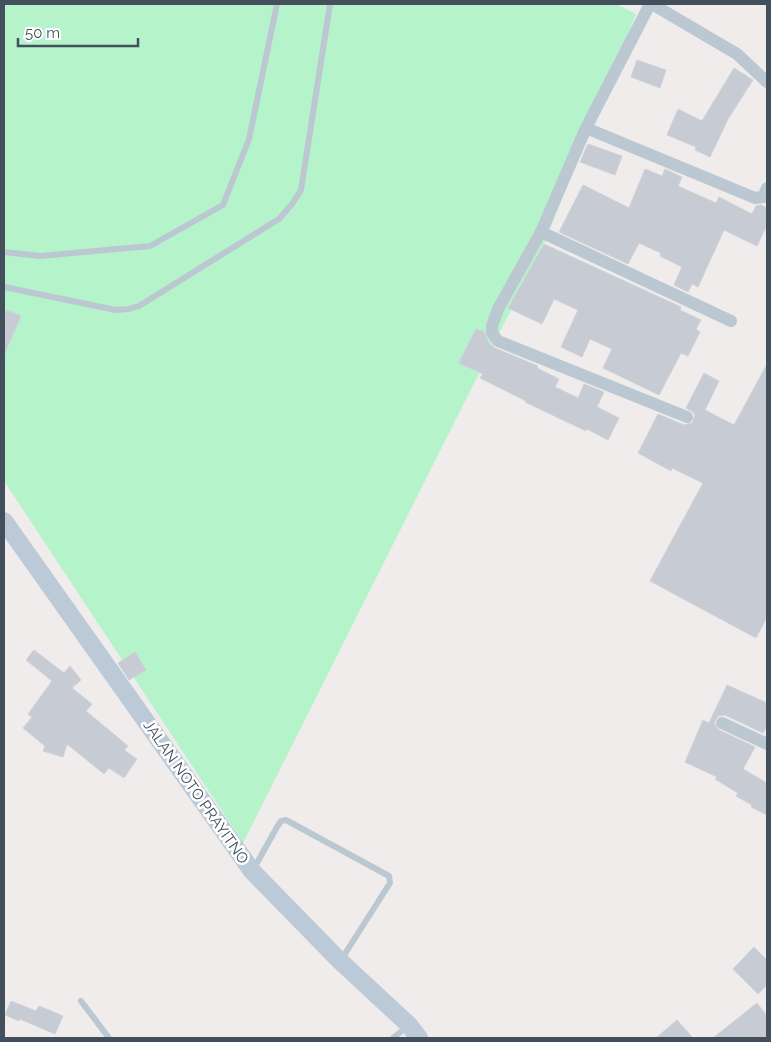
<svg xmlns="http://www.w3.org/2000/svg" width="771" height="1042" viewBox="0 0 771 1042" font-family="Raleway,sans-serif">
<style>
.green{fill:#b5f3cb}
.building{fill:#c7cbd3;stroke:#cfd2d9}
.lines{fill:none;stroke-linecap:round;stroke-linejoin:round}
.lane{stroke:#bbc7d1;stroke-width:6}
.street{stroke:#bbc7d1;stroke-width:12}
.secondary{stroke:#bccad8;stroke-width:18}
.labels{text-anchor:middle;stroke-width:5;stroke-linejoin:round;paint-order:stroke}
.street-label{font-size:15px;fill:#43505c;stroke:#fff}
</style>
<rect width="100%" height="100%" fill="#f0ecec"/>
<path class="green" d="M 4,4 L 616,4 L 636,14 L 544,244 L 243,843 L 4,481 Z"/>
<g class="building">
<path d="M 637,60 L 666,70 L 660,88 L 631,77 Z"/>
<path d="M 734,68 L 753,80 L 728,119 L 710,157 L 695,150 L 696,147 L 667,135 L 678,109 L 702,121 Z"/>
<path d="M 588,144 L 622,156 L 615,175 L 580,162 Z"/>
<path d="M 645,169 L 662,176 L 665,169 L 682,177 L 678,186 L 716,203 L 719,197 L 752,214 L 756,206 L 761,205 L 767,208 L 767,225 L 757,246 L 724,230 L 698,287 L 692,284 L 688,292 L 674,285 L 682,267 L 660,256 L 661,253 L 639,243 L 628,264 L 559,232 L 583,185 L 629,208 Z"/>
<path d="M 544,244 L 681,307 L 680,310 L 701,320 L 696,329 L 700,332 L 688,356 L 681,353 L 659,395 L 603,368 L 612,349 L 590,339 L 582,357 L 561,347 L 578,310 L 554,299 L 542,324 L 508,308 Z"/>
<path d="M 7,310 L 21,316 L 4,355 L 4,317 Z"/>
<path d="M 476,329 L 484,332 L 489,344 L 495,348 L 538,366 L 537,368 L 559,379 L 555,387 L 578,398 L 584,384 L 604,392 L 597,407 L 619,418 L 608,440 L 587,429 L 586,431 L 525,402 L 526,401 L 480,378 L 483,374 L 459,363 Z"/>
<path d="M 767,364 L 767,617 L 756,638 L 650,581 L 703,483 L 672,468 L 671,471 L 638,453 L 658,414 L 684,425 L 692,423 L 695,415 L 693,412 L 686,408 L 704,373 L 719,381 L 705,410 L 734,425 Z"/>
<path d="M 34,650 L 64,673 L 70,666 L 81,680 L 72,688 L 92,704 L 86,711 L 128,746 L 124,750 L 137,759 L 124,778 L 109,768 L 104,774 L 67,744 L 63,757 L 43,751 L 45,746 L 23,728 L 32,717 L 28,714 L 52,681 L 26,660 Z"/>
<path d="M 135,652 L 146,670 L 129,680 L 118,663 Z"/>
<path d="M 727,685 L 767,703 L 767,726 L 763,733 L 725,715 L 718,716 L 714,723 L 719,730 L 755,747 L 743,769 L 767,783 L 767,815 L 751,807 L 752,805 L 736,796 L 738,793 L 715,779 L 717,777 L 685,762 L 703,720 L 709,723 Z"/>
<path d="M 754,947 L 767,960 L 767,985 L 758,994 L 733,969 Z"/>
<path d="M 11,1001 L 36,1011 L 39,1006 L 63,1016 L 55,1034 L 20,1019 L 19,1021 L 5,1015 Z"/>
<path d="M 757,1003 L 767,1016 L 767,1038 L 713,1038 Z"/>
<path d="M 677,1020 L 693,1038 L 656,1038 Z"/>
</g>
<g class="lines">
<g class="lane">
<path d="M 4,252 L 40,256 L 150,246 L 223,205 L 249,139 L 277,4"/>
<path d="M 4,287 L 116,310 L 129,309 L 139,306 L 279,219 L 292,204 L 301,190 L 330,4"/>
<path d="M 253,870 L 277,827 L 281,821 L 286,820 L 389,876 L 390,883 L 341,960"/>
<path d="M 81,1001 L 109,1038"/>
<path d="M 393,1038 L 408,1026"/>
</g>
<g class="street">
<path d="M 650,4 L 586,128 L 541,232 L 498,309 L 492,326 L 492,333 L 498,341 L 687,417"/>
<path d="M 652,4 L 737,54 L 767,82"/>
<path d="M 586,128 L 755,198 L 763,197 L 767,188"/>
<path d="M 541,232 L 731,321"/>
<path d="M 722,723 L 767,744"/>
</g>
<path class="secondary" d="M 4,521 L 252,871 L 340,961 L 409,1025 L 419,1038"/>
</g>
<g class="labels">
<g class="street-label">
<text transform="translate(196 792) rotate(55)" y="5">JALAN NOTO PRAYITNO</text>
</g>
</g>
<rect width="771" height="1042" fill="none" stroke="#43505c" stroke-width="10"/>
<path d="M18 38v8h120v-8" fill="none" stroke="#43505c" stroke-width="2.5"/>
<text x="25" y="38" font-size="15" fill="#43505c" stroke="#ffffff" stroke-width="4" paint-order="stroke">50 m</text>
</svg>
